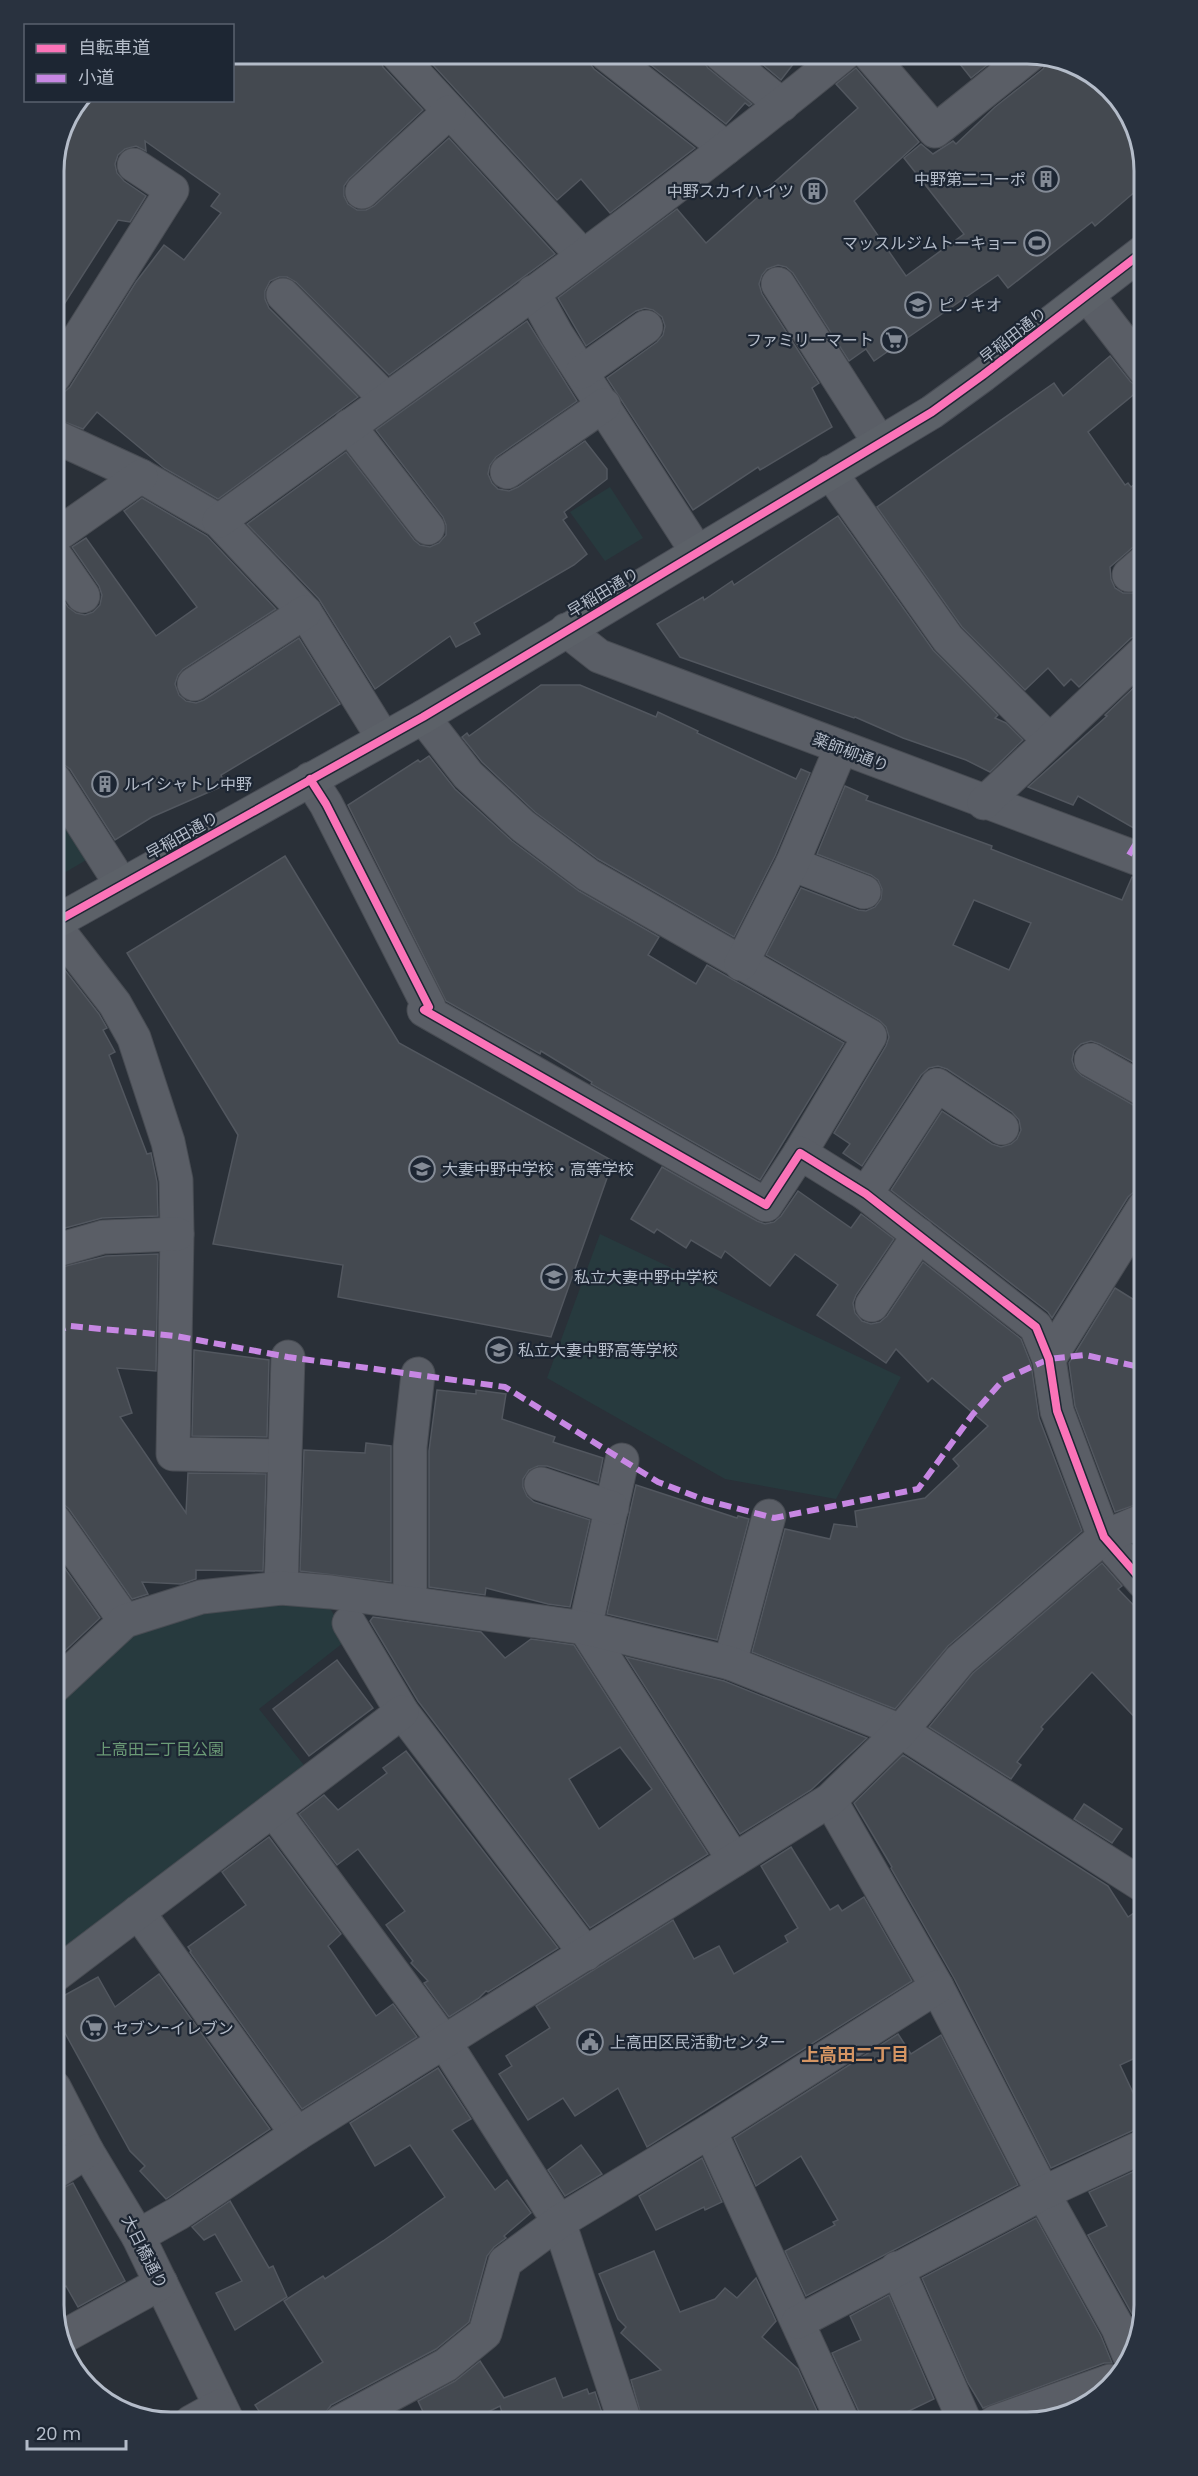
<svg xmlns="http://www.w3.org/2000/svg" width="1198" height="2476" viewBox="0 0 1198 2476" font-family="Poppins,'Noto Sans JP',sans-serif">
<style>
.green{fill:#273a3e}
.building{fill:#444950;stroke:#52575f;stroke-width:1.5;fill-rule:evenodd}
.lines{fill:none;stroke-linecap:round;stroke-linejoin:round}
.minor-casing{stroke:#484c53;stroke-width:35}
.major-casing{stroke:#484c55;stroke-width:35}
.minor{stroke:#5a5e66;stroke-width:33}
.major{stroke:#5c6168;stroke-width:33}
.quiet{stroke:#c787e3;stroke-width:6;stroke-dasharray:12 6;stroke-linecap:butt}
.cycleway-casing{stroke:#1d2633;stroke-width:11}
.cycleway{stroke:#fb73b8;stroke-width:8}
.labels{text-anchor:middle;stroke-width:4.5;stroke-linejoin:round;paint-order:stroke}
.poi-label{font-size:16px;fill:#b4bcc9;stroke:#1d2633;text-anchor:start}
.street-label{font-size:16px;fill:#b4bcc9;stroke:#1d2633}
.park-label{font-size:16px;fill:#6b9a76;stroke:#1d2633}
.neighbourhood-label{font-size:18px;font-weight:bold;fill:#d59563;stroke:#1d2633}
.rim{fill:none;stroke:#b4bcc9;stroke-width:3}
</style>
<rect width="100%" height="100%" fill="#2a3038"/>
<g class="green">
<path d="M 610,487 L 643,538 L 605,561 L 570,512 Z"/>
<path d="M 54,796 L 93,856 L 54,879 Z"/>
<path d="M 600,1234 L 901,1377 L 836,1499 L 725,1479 L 547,1378 Z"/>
<path d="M 327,1603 L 348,1639 L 259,1709 L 307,1769 L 54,1961 L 54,1706 L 128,1630 L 232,1606 Z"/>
</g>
<g class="building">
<path d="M 232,54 L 285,54 L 295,62 L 304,54 L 379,54 L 383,67 L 423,110 L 349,179 L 344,186 L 344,196 L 348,204 L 357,210 L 366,210 L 374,206 L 449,138 L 555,254 L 389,375 L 296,282 L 287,277 L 279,277 L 270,281 L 265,291 L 265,299 L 269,308 L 358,397 L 218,499 L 164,468 L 97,412 L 83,429 L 54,418 L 54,396 L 63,393 L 70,387 L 136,282 L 164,245 L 184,260 L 221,213 L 211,206 L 220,194 L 145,141 L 146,151 L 136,146 L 125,149 L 118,155 L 115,164 L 117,173 L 124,181 L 146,196 L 130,222 L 118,220 L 54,320 L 54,164 L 66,120 L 80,100 L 232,100 Z"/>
<path d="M 423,54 L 588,54 L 589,62 L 594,69 L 695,148 L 610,213 L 581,179 L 557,200 Z"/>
<path d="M 637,54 L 702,54 L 703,61 L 708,68 L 752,104 L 749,106 L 745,103 L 726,124 Z"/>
<path d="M 750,54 L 801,54 L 781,80 Z"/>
<path d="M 952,54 L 1001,54 L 971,78 Z"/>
<path d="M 1049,60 L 1088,74 L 1138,139 L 1144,171 L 1144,184 L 1095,226 L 1092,222 L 1008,288 L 998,275 L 874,361 L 866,349 L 849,361 L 793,273 L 786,267 L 778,265 L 767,269 L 762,275 L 759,284 L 762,294 L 819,383 L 812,388 L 832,427 L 760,470 L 758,467 L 693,510 L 607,378 L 657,342 L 663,335 L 665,326 L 662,317 L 653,310 L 645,308 L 636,311 L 586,346 L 558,298 L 677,209 L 706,243 L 858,108 L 836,84 L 856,68 L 919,142 L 854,201 L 906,276 L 964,234 L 904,158 L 921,144 L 933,154 L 953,141 L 956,144 L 995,107 L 1043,69 Z"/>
<path d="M 527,321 L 577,401 L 496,457 L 490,465 L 488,474 L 492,483 L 498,489 L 509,491 L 518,487 L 585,441 L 607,469 L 607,479 L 564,512 L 567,517 L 563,520 L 587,554 L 574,565 L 474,623 L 480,634 L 456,647 L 450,636 L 375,689 L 319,599 L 247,524 L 346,452 L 414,540 L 420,545 L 430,547 L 439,543 L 446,535 L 446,525 L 443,517 L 376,430 Z"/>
<path d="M 1110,356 L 1130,381 L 1136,386 L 1143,387 L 1088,432 L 1125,485 L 1128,483 L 1131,487 L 1144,477 L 1144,541 L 1132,548 L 1110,567 L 1111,579 L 1115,588 L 1123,593 L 1134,593 L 1144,603 L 1144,634 L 1131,638 L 1079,687 L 1071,679 L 1064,686 L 1048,668 L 1025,690 L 962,627 L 877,507 L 1054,383 L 1063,396 Z"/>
<path d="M 142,498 L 207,536 L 276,609 L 183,669 L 178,675 L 175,684 L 179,695 L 186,701 L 196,703 L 204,700 L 299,638 L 340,704 L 221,775 L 225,785 L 152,817 L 115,840 L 70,769 L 60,762 L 54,753 L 54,587 L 68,607 L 76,613 L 85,615 L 93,612 L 100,605 L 102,595 L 99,586 L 72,547 L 86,538 L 156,636 L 197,607 L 124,511 Z"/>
<path d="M 838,516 L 933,650 L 998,715 L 995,718 L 1006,723 L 1023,740 L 990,772 L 966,760 L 903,738 L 855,717 L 854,718 L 680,657 L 657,624 L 703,597 L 704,600 L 732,581 L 734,585 Z"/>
<path d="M 1144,678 L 1144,834 L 1078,796 L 1073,805 L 1028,787 L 1107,716 L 1105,715 Z"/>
<path d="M 541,685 L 580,685 L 656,717 L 658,712 L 698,731 L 697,733 L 796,779 L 801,769 L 810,773 L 775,856 L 734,937 L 598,859 L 535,812 L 482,762 L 462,737 L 467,733 L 469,736 Z"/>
<path d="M 429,756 L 455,789 L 512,841 L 579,891 L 659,937 L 648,955 L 696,984 L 707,965 L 844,1043 L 760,1180 L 591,1084 L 592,1082 L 541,1051 L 540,1054 L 446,1001 L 348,805 L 418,760 L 420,762 Z"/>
<path d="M 845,786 L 868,796 L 866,800 L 992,846 L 991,849 L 1122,900 L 1132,877 L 1144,879 L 1144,1068 L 1100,1044 L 1091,1041 L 1081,1044 L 1074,1051 L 1072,1060 L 1075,1069 L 1082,1076 L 1135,1106 L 1144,1109 L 1144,1188 L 1135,1191 L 1128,1197 L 1052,1318 L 1048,1312 L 891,1190 L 942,1111 L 992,1144 L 1001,1147 L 1011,1144 L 1017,1139 L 1021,1130 L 1019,1120 L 1012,1112 L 947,1069 L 938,1066 L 929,1068 L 921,1075 L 862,1166 L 843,1153 L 850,1144 L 834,1133 L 886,1046 L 889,1037 L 886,1027 L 879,1020 L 766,955 L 801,888 L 858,910 L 866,911 L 875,907 L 881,899 L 882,889 L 878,880 L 871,875 L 817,854 ZM 974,900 L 1031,923 L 1009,970 L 953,945 Z"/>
<path d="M 285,856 L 399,1043 L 613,1161 L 551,1337 L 338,1297 L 343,1265 L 213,1244 L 238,1135 L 127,953 Z"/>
<path d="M 54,956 L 99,1014 L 107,1028 L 103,1030 L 115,1052 L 109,1055 L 147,1154 L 151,1153 L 157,1182 L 158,1216 L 102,1218 L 54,1231 Z"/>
<path d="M 662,1167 L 757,1221 L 765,1224 L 774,1222 L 781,1216 L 798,1191 L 851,1228 L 861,1214 L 894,1239 L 856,1295 L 853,1303 L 855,1313 L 862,1321 L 871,1324 L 880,1322 L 887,1316 L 923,1262 L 1021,1339 L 1031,1364 L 1039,1418 L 1082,1531 L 948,1646 L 895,1709 L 752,1652 L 785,1529 L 830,1539 L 834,1524 L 857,1527 L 855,1511 L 925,1498 L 959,1466 L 953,1459 L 988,1426 L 932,1378 L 928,1382 L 896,1349 L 886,1363 L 817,1315 L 838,1285 L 795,1254 L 770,1286 L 725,1251 L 721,1258 L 691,1240 L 686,1248 L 657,1229 L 654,1233 L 631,1219 Z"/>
<path d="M 158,1254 L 156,1371 L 117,1368 L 132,1413 L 120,1417 L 186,1513 L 188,1473 L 266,1474 L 263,1571 L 196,1570 L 196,1579 L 181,1584 L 142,1582 L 148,1594 L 132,1599 L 69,1509 L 62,1503 L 54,1502 L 54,1269 L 106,1256 Z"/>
<path d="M 1115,1288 L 1144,1306 L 1144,1502 L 1115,1512 L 1075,1406 L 1069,1363 Z"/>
<path d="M 194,1350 L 269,1360 L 267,1437 L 192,1436 Z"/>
<path d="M 437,1390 L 476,1394 L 476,1390 L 506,1394 L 502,1419 L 555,1437 L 553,1442 L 603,1458 L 598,1483 L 547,1466 L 538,1466 L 529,1470 L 523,1479 L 523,1487 L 527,1496 L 534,1502 L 590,1520 L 570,1607 L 548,1604 L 486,1588 L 485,1595 L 429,1587 L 429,1451 Z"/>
<path d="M 366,1443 L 391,1446 L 391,1582 L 300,1571 L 304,1450 L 365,1453 Z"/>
<path d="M 636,1485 L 737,1518 L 738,1516 L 749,1519 L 717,1640 L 607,1614 Z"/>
<path d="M 54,1553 L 100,1618 L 54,1661 Z"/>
<path d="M 1102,1563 L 1122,1586 L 1118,1589 L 1144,1616 L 1144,1727 L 1092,1672 L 1041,1727 L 1043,1729 L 1017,1762 L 1021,1765 L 1011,1779 L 929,1727 L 973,1673 Z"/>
<path d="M 373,1617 L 481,1632 L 505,1658 L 531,1639 L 574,1645 L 708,1854 L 590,1928 L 418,1701 L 370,1621 ZM 620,1747 L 652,1789 L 599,1829 L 569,1779 Z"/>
<path d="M 626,1657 L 724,1681 L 867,1738 L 811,1790 L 740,1834 Z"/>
<path d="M 337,1660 L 373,1708 L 309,1756 L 273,1709 Z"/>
<path d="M 406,1751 L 558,1948 L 488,1992 L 486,1991 L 479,1998 L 449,2017 L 424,1983 L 428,1981 L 411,1963 L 413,1961 L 386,1925 L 405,1911 L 358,1849 L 337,1865 L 299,1814 L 324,1795 L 338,1810 L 387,1773 L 383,1768 Z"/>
<path d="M 903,1755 L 1108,1886 L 1128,1917 L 1144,1906 L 1144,2054 L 1120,2065 L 1144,2116 L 1144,2128 L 1136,2129 L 1051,2168 L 954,1978 L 891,1868 L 892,1867 L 854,1803 Z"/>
<path d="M 1084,1804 L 1122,1829 L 1112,1843 L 1074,1819 Z"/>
<path d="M 269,1837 L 341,1934 L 328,1946 L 376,2016 L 393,2004 L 417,2037 L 302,2109 L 190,1952 L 191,1951 L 188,1947 L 246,1905 L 222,1872 Z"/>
<path d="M 791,1847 L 830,1910 L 838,1905 L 842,1911 L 864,1897 L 912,1981 L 647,2147 L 618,2088 L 575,2116 L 563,2098 L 528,2120 L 499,2074 L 512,2066 L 506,2056 L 550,2028 L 536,2006 L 673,1920 L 694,1959 L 719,1946 L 734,1974 L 788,1942 L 785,1936 L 798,1928 L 761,1866 Z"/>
<path d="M 159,1974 L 270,2129 L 166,2199 L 140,2171 L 145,2166 L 130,2151 L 54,2013 L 54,2001 L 98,1977 L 115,2007 Z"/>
<path d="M 898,2034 L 911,2054 L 941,2035 L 1018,2185 L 806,2296 L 785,2251 L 835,2225 L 833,2222 L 838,2220 L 801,2156 L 756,2186 L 734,2138 Z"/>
<path d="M 438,2068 L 471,2119 L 452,2130 L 495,2190 L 507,2180 L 531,2213 L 504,2236 L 506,2238 L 494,2247 L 487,2256 L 469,2322 L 436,2349 L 331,2405 L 323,2416 L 320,2412 L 305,2422 L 266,2422 L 255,2405 L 323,2362 L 284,2301 L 323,2276 L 325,2279 L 383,2241 L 445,2197 L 410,2145 L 375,2166 L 350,2123 Z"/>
<path d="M 581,2145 L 602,2174 L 565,2196 L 548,2170 Z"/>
<path d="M 702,2158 L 722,2202 L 705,2210 L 704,2207 L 656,2230 L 639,2196 Z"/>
<path d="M 1139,2169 L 1144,2180 L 1144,2305 L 1140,2317 L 1135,2319 L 1088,2235 L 1107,2226 L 1089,2192 Z"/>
<path d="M 73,2183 L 125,2281 L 78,2307 L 66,2286 L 54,2293 L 54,2192 Z"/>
<path d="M 230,2201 L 269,2268 L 273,2266 L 287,2297 L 235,2330 L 216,2293 L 242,2281 L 215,2234 L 204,2240 L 192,2227 Z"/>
<path d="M 1036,2218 L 1101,2336 L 1112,2363 L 1104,2363 L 983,2408 L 968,2383 L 922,2278 Z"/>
<path d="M 654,2251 L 680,2312 L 715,2299 L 725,2288 L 737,2298 L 756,2278 L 776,2321 L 762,2337 L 798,2369 L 822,2422 L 643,2422 L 631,2380 L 661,2370 L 621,2333 L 626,2327 L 618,2319 L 599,2274 Z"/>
<path d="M 889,2295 L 934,2399 L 886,2422 L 861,2422 L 860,2414 L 832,2353 L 861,2340 L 850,2316 Z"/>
<path d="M 480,2361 L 504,2398 L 555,2378 L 563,2398 L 587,2389 L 589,2394 L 595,2392 L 605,2422 L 505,2422 L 500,2406 L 467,2422 L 428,2422 L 418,2401 L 455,2381 Z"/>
</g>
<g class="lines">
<g class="minor-casing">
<g id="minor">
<path d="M 397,54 L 583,256"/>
<path d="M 606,54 L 726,148"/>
<path d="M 720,54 L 782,105"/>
<path d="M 869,54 L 935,131 L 1031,54"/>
<path d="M 362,192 L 449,112"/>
<path d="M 778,284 L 879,442"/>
<path d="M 533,292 L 557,335 L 697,552"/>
<path d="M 283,295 L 386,399"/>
<path d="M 1087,295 L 1144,369"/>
<path d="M 582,372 L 646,327"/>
<path d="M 54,377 L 172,190 L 134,165"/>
<path d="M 349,426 L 428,528"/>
<path d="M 54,436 L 141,476 L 219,521 L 305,612 L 383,738"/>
<path d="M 507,472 L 604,405"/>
<path d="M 830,472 L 948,639 L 1049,740"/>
<path d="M 219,521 C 429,368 643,219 844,54"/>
<path d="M 54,537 L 141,476"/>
<path d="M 54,554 L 83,596"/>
<path d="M 1129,575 L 1144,562"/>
<path d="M 566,630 L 599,656 L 1144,861"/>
<path d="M 194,684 L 305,612"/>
<path d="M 423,717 L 468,775 L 523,826 L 588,875 L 870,1036 L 800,1153"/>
<path d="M 54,779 L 121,884"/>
<path d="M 310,779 L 326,804 L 429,1007 L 424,1010 L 766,1205 L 800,1153 L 866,1194 L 1036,1327 L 1049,1359 L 1057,1411 L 1104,1537 L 1144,1583"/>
<path d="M 984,803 L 1144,652"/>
<path d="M 792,864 L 864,892"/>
<path d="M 54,925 L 115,1004 L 134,1038 L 168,1142 L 176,1180 L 177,1234 L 173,1454 L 284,1456"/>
<path d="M 741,964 L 792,864 L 841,748"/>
<path d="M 1091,1060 L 1144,1090"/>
<path d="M 866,1194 L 937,1085 L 1002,1128"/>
<path d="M 54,1251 L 103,1237 L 177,1234"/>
<path d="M 872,1305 L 919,1235"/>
<path d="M 1049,1359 L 1144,1207"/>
<path d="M 622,1460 L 585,1628 L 734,1860"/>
<path d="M 541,1484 L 612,1508"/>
<path d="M 54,1520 L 125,1621"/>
<path d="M 281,1588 L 288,1357"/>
<path d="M 410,1603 L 410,1447 L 418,1374"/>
<path d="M 349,1623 L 402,1712 L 586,1954"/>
<path d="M 730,1663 L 769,1516"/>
<path d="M 54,1687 L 125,1621 L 201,1597 L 281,1588 L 331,1592 L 585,1628 L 730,1663 L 901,1731 L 1144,1886"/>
<path d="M 830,1800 L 937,1987 L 1043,2193 L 1118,2328 L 1129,2355"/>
<path d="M 273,1810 L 445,2043 L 559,2222 L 625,2422"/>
<path d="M 138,1912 L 297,2134"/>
<path d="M 54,1976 L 402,1712"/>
<path d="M 54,2087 L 87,2151 L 138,2236 L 228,2422"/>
<path d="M 710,2131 L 843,2422"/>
<path d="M 54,2173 L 87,2151"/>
<path d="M 138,2236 L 179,2213 L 297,2134 L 830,1800 L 901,1731 L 960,1660 L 1104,1537 L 1144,1520"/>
<path d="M 897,2268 L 965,2422"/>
<path d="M 798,2322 L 1043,2193 L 1144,2146"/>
<path d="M 61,2338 L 161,2283"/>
<path d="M 191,2422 L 220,2406"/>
<path d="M 340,2422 L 446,2365 L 485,2333 L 505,2262 L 559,2222 L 710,2131 L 937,1987"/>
<path d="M 995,2422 L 1110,2381"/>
</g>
</g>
<g class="major-casing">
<path id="major" d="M 54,923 L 423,717 L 932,412 L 983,375 L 1144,251"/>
</g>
<use href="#minor" class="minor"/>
<use href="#major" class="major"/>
<g class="quiet">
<path d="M 1129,855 L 1144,830"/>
<path d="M 54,1332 L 70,1326 L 176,1336 L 288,1357 L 505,1387 L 658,1482 L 705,1500 L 774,1518 L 918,1489 L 973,1414 L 1003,1380 L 1049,1359 L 1085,1355 L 1144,1368"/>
</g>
<g class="cycleway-casing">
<g id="cycleway">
<path d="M 310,779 L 326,804 L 429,1007 L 424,1010 L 766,1205 L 800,1153 L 866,1194 L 1036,1327 L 1049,1359 L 1057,1411 L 1104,1537 L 1144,1583"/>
<path d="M 54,923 L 423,717 L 932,412 L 983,375 L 1144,251"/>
</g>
</g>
<use href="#cycleway" class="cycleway"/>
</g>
<defs>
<g id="building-ring" transform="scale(1.35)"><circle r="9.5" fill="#1d2633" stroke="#848b96" stroke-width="1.5"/><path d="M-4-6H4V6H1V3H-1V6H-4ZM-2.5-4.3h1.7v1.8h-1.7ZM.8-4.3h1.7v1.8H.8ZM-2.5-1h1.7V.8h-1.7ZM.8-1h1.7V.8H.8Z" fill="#848b96"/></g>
<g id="stadium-ring" transform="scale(1.35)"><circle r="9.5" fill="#1d2633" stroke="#848b96" stroke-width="1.5"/><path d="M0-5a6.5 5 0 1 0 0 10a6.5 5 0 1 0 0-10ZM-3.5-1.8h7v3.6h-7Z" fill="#848b96"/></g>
<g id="school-ring" transform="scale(1.35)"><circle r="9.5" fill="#1d2633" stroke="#848b96" stroke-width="1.5"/><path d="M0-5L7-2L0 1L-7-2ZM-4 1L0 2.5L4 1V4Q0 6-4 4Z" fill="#848b96"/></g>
<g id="supermarket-ring" transform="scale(1.35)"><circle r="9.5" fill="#1d2633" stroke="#848b96" stroke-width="1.5"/><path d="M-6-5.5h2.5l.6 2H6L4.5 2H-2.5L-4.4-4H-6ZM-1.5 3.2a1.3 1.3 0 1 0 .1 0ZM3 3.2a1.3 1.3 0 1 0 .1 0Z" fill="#848b96"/></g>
<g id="civic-ring" transform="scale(1.35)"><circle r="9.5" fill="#1d2633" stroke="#848b96" stroke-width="1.5"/><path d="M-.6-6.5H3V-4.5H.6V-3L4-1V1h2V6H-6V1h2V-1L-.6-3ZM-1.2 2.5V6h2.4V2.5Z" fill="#848b96"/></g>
</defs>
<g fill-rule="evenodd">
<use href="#building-ring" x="1046" y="179"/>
<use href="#building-ring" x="814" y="191"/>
<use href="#stadium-ring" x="1037" y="243"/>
<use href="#school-ring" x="918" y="305"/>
<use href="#supermarket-ring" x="894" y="340"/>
<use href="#building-ring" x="105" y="784"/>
<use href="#school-ring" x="422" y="1169"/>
<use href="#school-ring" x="554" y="1277"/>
<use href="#school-ring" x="499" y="1350"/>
<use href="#supermarket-ring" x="94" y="2028"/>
<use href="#civic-ring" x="590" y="2042"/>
</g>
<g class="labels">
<g class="poi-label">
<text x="1026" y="185" text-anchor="end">中野第二コーポ</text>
<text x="794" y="197" text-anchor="end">中野スカイハイツ</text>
<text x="1018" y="249" text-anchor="end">マッスルジムトーキョー</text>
<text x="938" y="311">ピノキオ</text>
<text x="874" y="346" text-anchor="end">ファミリーマート</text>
<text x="124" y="790">ルイシャトレ中野</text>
<text x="442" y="1175">大妻中野中学校・高等学校</text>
<text x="574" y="1283">私立大妻中野中学校</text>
<text x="518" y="1356">私立大妻中野高等学校</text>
<text x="113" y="2034">セブン-イレブン</text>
<text x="610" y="2048">上高田区民活動センター</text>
</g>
<g class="street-label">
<text transform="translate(1013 335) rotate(-38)" y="6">早稲田通り</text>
<text transform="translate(603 592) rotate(-31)" y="6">早稲田通り</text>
<text transform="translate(851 752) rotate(21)" y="6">薬師柳通り</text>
<text transform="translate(182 835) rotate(-29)" y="6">早稲田通り</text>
<text transform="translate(145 2252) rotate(63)" y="6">大日橋通り</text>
</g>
<g class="park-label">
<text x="160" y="1755">上高田二丁目公園</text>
</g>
<g class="neighbourhood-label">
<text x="855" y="2061">上高田二丁目</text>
</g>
</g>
<path d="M0 0H1198V2476H0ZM171 64H1027A107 107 0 0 1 1134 171V2305A107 107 0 0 1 1027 2412H171A107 107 0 0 1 64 2305V171A107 107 0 0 1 171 64Z" fill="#29323f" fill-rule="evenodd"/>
<path class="rim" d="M171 64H1027A107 107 0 0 1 1134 171V2305A107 107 0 0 1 1027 2412H171A107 107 0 0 1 64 2305V171A107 107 0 0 1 171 64Z"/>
<rect x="24" y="24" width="210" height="78" fill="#1d2633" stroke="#59626f" stroke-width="1.5"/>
<rect x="36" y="44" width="30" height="9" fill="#fb73b8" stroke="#59626f" stroke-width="1.5"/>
<text x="78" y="54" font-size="18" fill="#b4bcc9">自転車道</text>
<rect x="36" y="74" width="30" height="9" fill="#c787e3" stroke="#59626f" stroke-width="1.5"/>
<text x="78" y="84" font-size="18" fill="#b4bcc9">小道</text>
<path d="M27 2440v9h99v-9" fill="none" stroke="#b4bcc9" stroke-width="3"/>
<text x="36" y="2440" font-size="18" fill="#b4bcc9" stroke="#1d2633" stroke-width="4.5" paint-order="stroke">20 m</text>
</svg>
